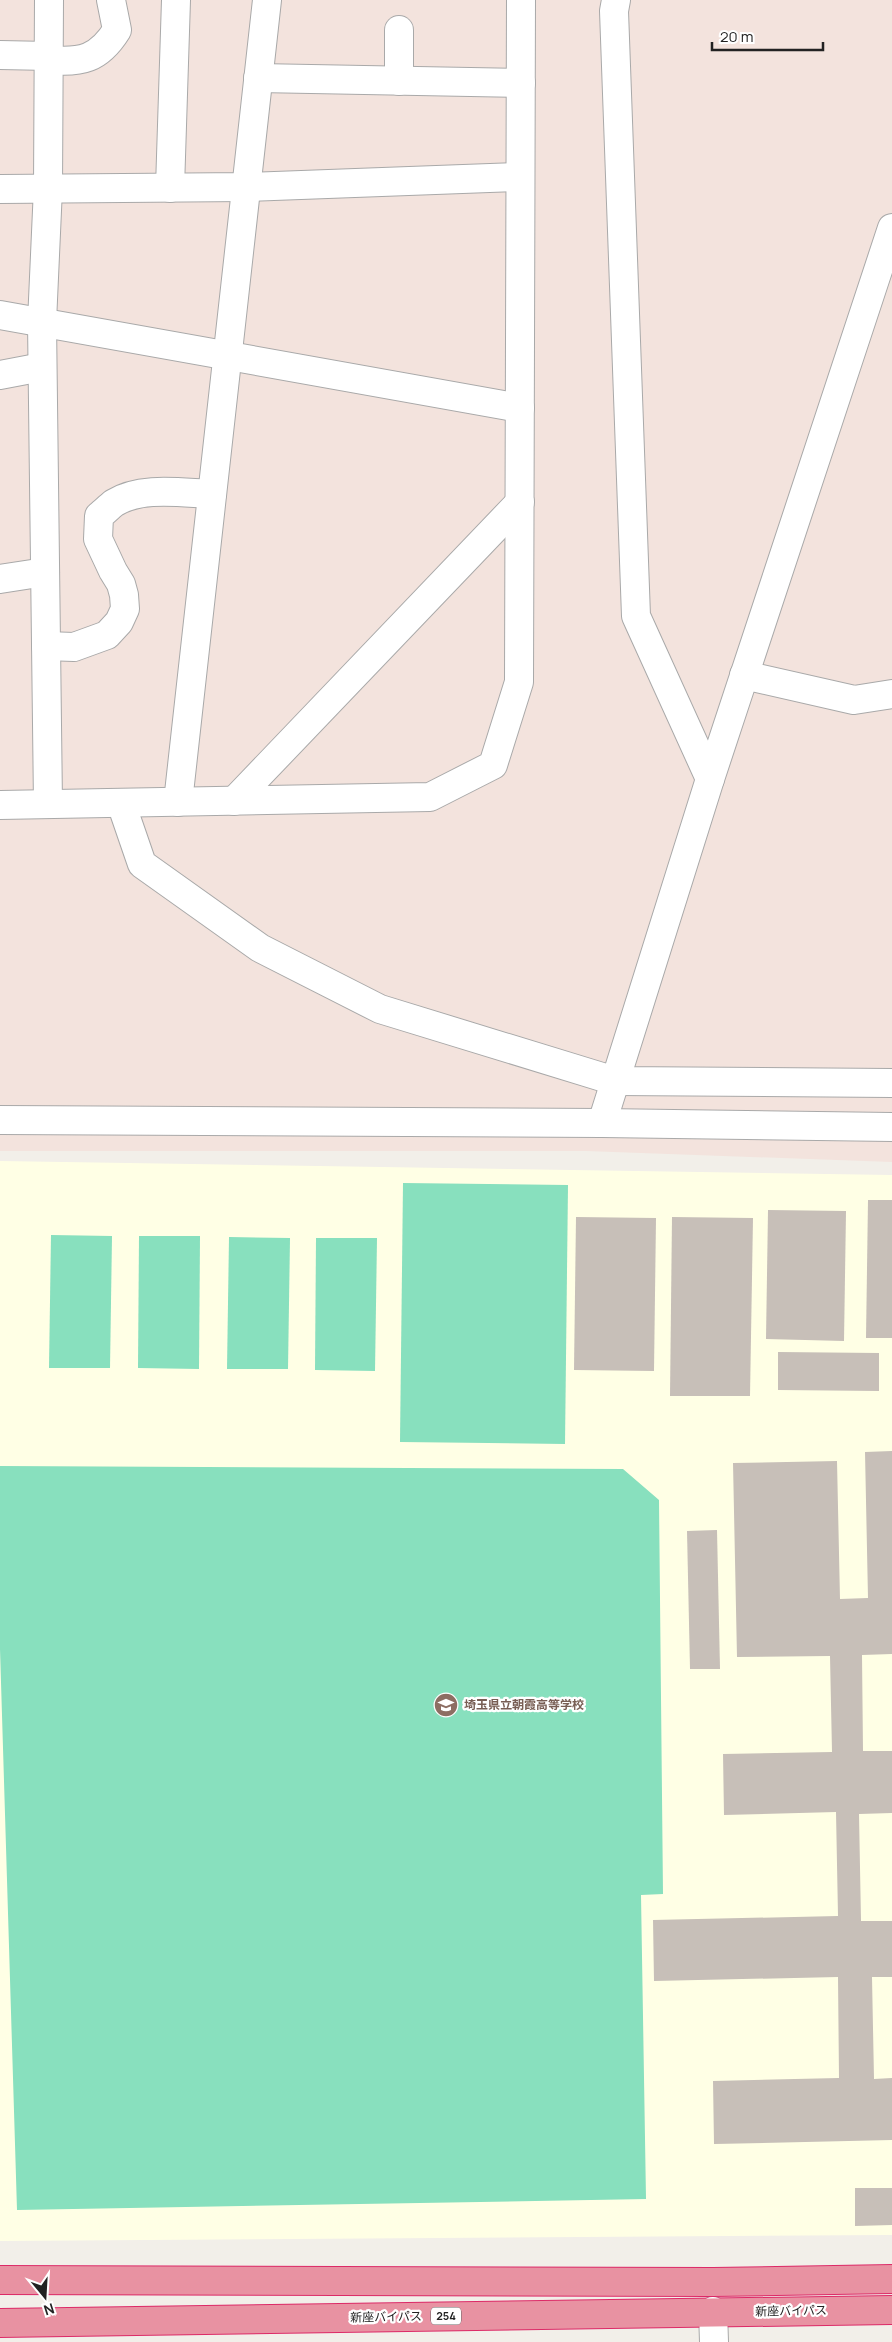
<svg xmlns="http://www.w3.org/2000/svg" width="892" height="2342" viewBox="0 0 892 2342" font-family="Manrope,'Noto Sans JP',sans-serif">
<style>
.education{fill:#ffffe5}
.military{fill:#f3e3dd}
.pitch{fill:#88e0be}
.building{fill:#c7bfb8}
.lines{fill:none;stroke-linecap:round;stroke-linejoin:round}
.minor-casing{stroke:#a9a9a9;stroke-width:30}
.highway-casing{stroke:#dc2a67;stroke-width:30}
.minor{stroke:#fff;stroke-width:28}
.highway{stroke:#e892a2;stroke-width:28}
.labels{text-anchor:middle;stroke-width:4.5;stroke-linejoin:round;paint-order:stroke}
.shield{fill:#fff;stroke:#646464;stroke-width:1}
.shield-label{font-size:11px;font-weight:bold;fill:#222}
.education-label{font-size:12px;font-weight:bold;fill:#785e54;stroke:#fff;text-anchor:start}
.street-label{font-size:12px;fill:#222;stroke:#fff}
</style>
<rect width="100%" height="100%" fill="#f2efe9"/>
<path class="education" d="M 0,1161 L 892,1175 L 892,2235 L 0,2241 Z"/>
<path class="military" d="M 0,0 L 892,0 L 892,1162 L 586,1151 L 0,1151 Z"/>
<g class="pitch">
<path d="M 403,1183 L 568,1185 L 565,1444 L 400,1442 Z"/>
<path d="M 51,1235 L 112,1236 L 110,1368 L 49,1368 Z"/>
<path d="M 139,1236 L 200,1236 L 199,1369 L 138,1368 Z"/>
<path d="M 229,1237 L 290,1238 L 288,1369 L 227,1369 Z"/>
<path d="M 316,1238 L 377,1238 L 375,1371 L 315,1370 Z"/>
<path d="M 0,1466 L 623,1469 L 659,1500 L 663,1894 L 641,1895 L 646,2199 L 17,2210 L 0,1649 Z"/>
</g>
<g class="building">
<path d="M 868,1200 L 892,1200 L 892,1338 L 866,1338 Z"/>
<path d="M 768,1210 L 846,1211 L 844,1341 L 766,1339 Z"/>
<path d="M 576,1217 L 656,1218 L 654,1371 L 574,1370 Z"/>
<path d="M 672,1217 L 753,1218 L 750,1396 L 670,1396 Z"/>
<path d="M 778,1352 L 879,1353 L 879,1391 L 778,1390 Z"/>
<path d="M 892,1451 L 892,1654 L 862,1655 L 863,1751 L 892,1751 L 892,1813 L 859,1814 L 861,1921 L 892,1921 L 892,1977 L 872,1977 L 874,2079 L 892,2078 L 892,2140 L 714,2144 L 713,2081 L 839,2078 L 838,1977 L 654,1981 L 653,1920 L 838,1916 L 836,1812 L 724,1815 L 723,1754 L 832,1752 L 830,1656 L 737,1657 L 733,1463 L 837,1461 L 840,1599 L 868,1598 L 865,1452 Z"/>
<path d="M 717,1530 L 720,1669 L 690,1669 L 687,1531 Z"/>
<path d="M 855,2188 L 892,2188 L 892,2225 L 855,2226 Z"/>
</g>
<g class="lines">
<g class="minor-casing">
<g id="minor">
<path d="M 616,0 L 614,11 L 636,616 L 710,779"/>
<path d="M 399,30 L 399,81"/>
<path d="M 0,55 L 49,56"/>
<path d="M 49,60 C 81,63 99,59 117,30 L 111,0"/>
<path d="M 258,78 L 521,83"/>
<path d="M 170,188 L 176,0"/>
<path d="M 0,189 L 246,187 L 520,177"/>
<path d="M 0,315 L 520,408"/>
<path d="M 0,375 L 42,367"/>
<path d="M 0,579 L 45,572"/>
<path d="M 46,646 L 74,647 L 107,635 L 119,622 L 125,609 L 124,595 L 121,584 L 113,571 L 98,539 L 99,516 C 104,512 109,507 114,503 C 141,486 182,493 212,494"/>
<path d="M 744,675 L 854,700 L 892,694"/>
<path d="M 234,801 L 520,502"/>
<path d="M 178,802 L 267,0"/>
<path d="M 121,803 L 142,864 L 260,948 L 380,1009 L 615,1081 L 892,1083"/>
<path d="M 48,804 L 42,322 L 48,188 L 49,0"/>
<path d="M 0,805 L 430,797 L 493,765 L 519,682 L 521,0"/>
<path d="M 0,1120 L 602,1123 L 892,1127"/>
<path d="M 602,1123 L 710,779 L 892,228"/>
<path d="M 713,2311 L 714,2342"/>
</g>
</g>
<g class="highway-casing">
<g id="highway">
<path d="M 0,2280 L 713,2282 L 892,2279"/>
<path d="M 0,2323 L 892,2310"/>
</g>
</g>
<use href="#minor" class="minor"/>
<use href="#highway" class="highway"/>
</g>
<defs>
<g id="school-disc" transform="scale(1.25)"><circle r="9.5" fill="#8d6e63" stroke="#fff"/><path d="M0-5L7-2L0 1L-7-2ZM-4 1L0 2.5L4 1V4Q0 6-4 4Z" fill="#fff"/></g>
</defs>
<g fill-rule="evenodd">
<use href="#school-disc" x="446" y="1705"/>
</g>
<g class="labels">
<rect class="shield" x="431" y="2307.5" width="30" height="17" rx="4"/>
<g class="shield-label">
<text x="446" y="2320">254</text>
</g>
<g class="education-label">
<text x="464" y="1709">埼玉県立朝霞高等学校</text>
</g>
<g class="street-label">
<text transform="translate(791 2311) rotate(-1)" y="4">新座バイパス</text>
<text transform="translate(386 2317) rotate(-1)" y="4">新座バイパス</text>
</g>
</g>
<g transform="translate(45 2297) rotate(162)" stroke="#ffffff" stroke-width="4" paint-order="stroke">
<path d="M0-4L9 19L0 12L-9 19Z" fill="#222222"/>
<text y="-8" font-size="14" font-weight="bold" text-anchor="middle" fill="#222222">N</text>
</g>
<path d="M712 42v8h111v-8" fill="none" stroke="#222222" stroke-width="2.5"/>
<text x="720" y="42" font-size="15" fill="#222222" stroke="#ffffff" stroke-width="4" paint-order="stroke">20 m</text>
</svg>
